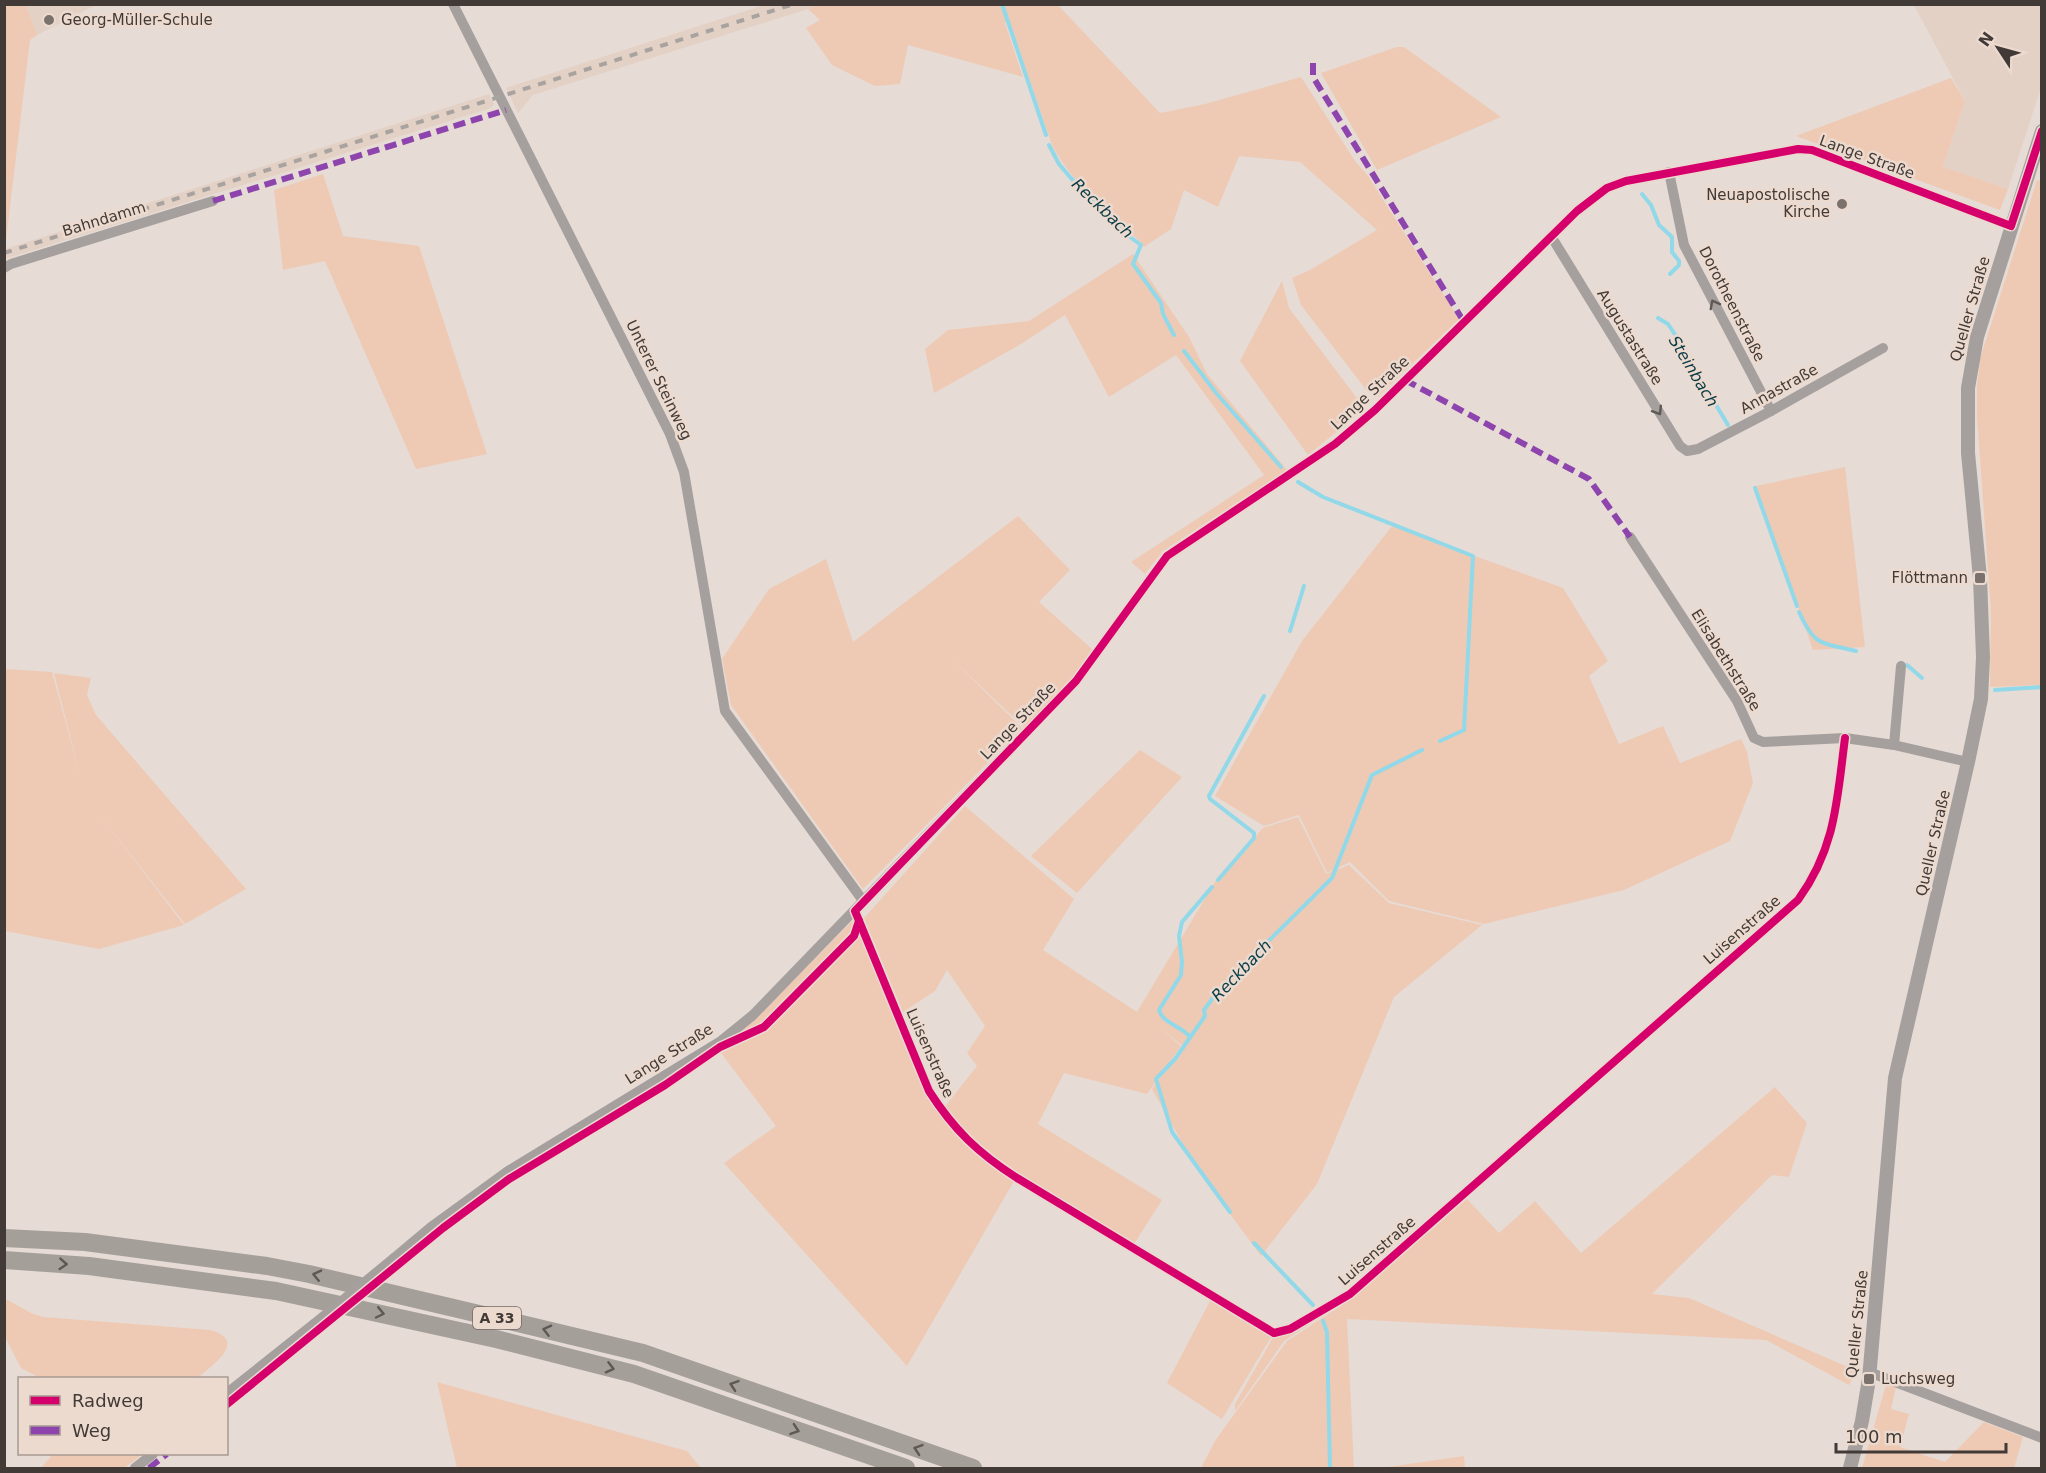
<svg xmlns="http://www.w3.org/2000/svg" width="2046" height="1473" viewBox="0 0 2046 1473" font-family="'DejaVu Sans',sans-serif">
<style>
.built{fill:#e4d1c6}
.green{fill:#eecab5}
.lines{fill:none;stroke-linecap:round;stroke-linejoin:round}
.stream{stroke:#91d8e9;stroke-width:4}
.street{stroke:#a5a09e;stroke-width:10}
.secondary{stroke:#a5a09d;stroke-width:14}
.highway{stroke:#a59f9a;stroke-width:18}
.rail{stroke:#a9a39f;stroke-width:4;stroke-dasharray:8 8;stroke-linecap:butt}
.street-bridge{stroke:#a5a09e;stroke-width:10}
.quiet{stroke:#8e44ad;stroke-width:6;stroke-dasharray:12 6;stroke-linecap:butt}
.cycleway-casing{stroke:#ecdacf;stroke-width:11}
.cycleway{stroke:#d6006c;stroke-width:8}
.oneway{stroke:#5f5955}
.oneway2{stroke:#5f5854}
.poi-dot{fill:#7b726e;stroke:#ecdacf;stroke-width:2}
.labels{text-anchor:middle;stroke-width:5;stroke-linejoin:round;paint-order:stroke}
.shield{fill:#ecdacf;stroke:#746a64;stroke-width:1.5}
.shield-label{font-size:14px;font-weight:bold;fill:#413a36}
.poi-label{font-size:15px;fill:#413a36;stroke:#ecdacf;text-anchor:start}
.street-label{font-size:15px;fill:#413a36;stroke:#ecdacf}
.water-label{font-size:16px;font-style:italic;fill:#083b46;stroke:#ecdacf}
</style>
<rect width="100%" height="100%" fill="#e6dbd5"/>
<g class="built">
<path d="M 26,5 L 96,5 L 37,35 Z"/>
<path d="M 764,5 L 821,5 L 533,95 L 518,113 L 506,88 Z"/>
<path d="M 1914,5 L 2041,5 L 2041,88 L 2008,189 L 1943,168 L 1965,101 Z"/>
<path d="M 489,94 L 494,104 L 491,108 L 5,259 L 5,249 Z"/>
</g>
<g class="green">
<path d="M 5,4 L 26,5 L 37,35 L 30,40 L 5,249 Z"/>
<path d="M 821,4 L 1058,5 L 1160,113 L 1205,104 L 1301,77 L 1355,161 L 1368,176 L 1459,319 L 1378,397 L 1367,391 L 1301,305 L 1292,278 L 1310,270 L 1377,230 L 1300,162 L 1239,156 L 1218,207 L 1184,190 L 1171,229 L 1144,247 C 1138,238 1131,234 1123,227 C 1097,203 1068,176 1052,145 L 1009,21 L 1005,23 L 1023,77 L 908,45 L 900,84 L 875,86 L 832,65 L 806,28 L 820,20 L 808,9 Z"/>
<path d="M 1397,47 L 1404,47 L 1501,117 L 1377,170 L 1321,73 Z"/>
<path d="M 1951,78 L 1965,101 L 1943,167 L 2008,189 L 2000,210 L 1796,136 Z"/>
<path d="M 323,174 L 343,236 L 419,246 L 487,454 L 416,469 L 325,261 L 283,270 L 274,190 Z"/>
<path d="M 2037,180 L 2042,182 L 2041,685 L 1990,687 L 1991,612 L 1977,416 L 1977,387 L 1980,359 Z"/>
<path d="M 1133,254 L 1189,337 L 1207,374 L 1287,470 L 1163,551 L 1145,574 L 1131,562 L 1264,475 L 1176,355 L 1109,397 L 1065,315 L 1021,344 L 934,393 L 925,349 L 948,330 L 1029,321 Z"/>
<path d="M 1282,281 L 1289,308 L 1359,401 L 1362,411 L 1308,455 L 1240,361 Z"/>
<path d="M 1845,467 L 1865,647 L 1813,650 L 1756,486 Z"/>
<path d="M 1018,516 L 1070,570 L 1039,602 L 1092,649 L 1074,677 L 1026,729 L 952,659 L 1022,728 L 863,889 L 731,705 L 722,659 L 769,589 L 826,559 L 853,642 Z"/>
<path d="M 1392,526 L 1563,588 L 1608,661 L 1589,676 L 1619,744 L 1663,726 L 1680,763 L 1741,739 L 1747,752 L 1753,783 L 1730,841 L 1624,890 L 1484,924 L 1389,901 L 1350,862 L 1327,873 L 1299,815 L 1264,826 L 1215,796 L 1302,641 Z"/>
<path d="M 5,669 L 52,672 L 80,775 L 54,673 L 91,678 L 87,695 L 96,715 L 246,889 L 185,924 L 96,810 L 184,925 L 99,949 L 5,931 Z"/>
<path d="M 1140,750 L 1182,777 L 1077,893 L 1031,856 Z"/>
<path d="M 965,806 L 1074,899 L 1043,950 L 1137,1012 L 1218,877 L 1263,828 L 1298,817 L 1326,874 L 1349,865 L 1389,903 L 1482,925 L 1394,997 L 1317,1184 L 1261,1256 L 1197,1169 L 1152,1089 L 1183,1046 L 1161,1029 L 1181,1046 L 1147,1094 L 1064,1073 L 1038,1124 L 1162,1200 L 1134,1244 L 991,1156 L 944,1108 L 977,1066 L 967,1053 L 985,1026 L 947,970 L 935,991 L 903,1012 L 864,918 Z"/>
<path d="M 852,921 L 854,923 L 849,934 L 761,1024 L 732,1037 L 754,1020 Z"/>
<path d="M 861,936 L 939,1113 L 963,1143 L 986,1162 L 1014,1181 L 907,1366 L 724,1163 L 776,1126 L 721,1053 L 764,1033 Z"/>
<path d="M 1775,1087 L 1807,1123 L 1789,1177 L 1772,1175 L 1652,1294 L 1689,1298 L 1857,1371 L 1849,1385 L 1766,1340 L 1347,1319 L 1354,1468 L 1201,1468 L 1215,1441 L 1287,1341 L 1350,1300 L 1467,1199 L 1499,1233 L 1535,1201 L 1581,1253 Z"/>
<path d="M 4,1298 L 31,1313 L 43,1317 L 211,1330 C 248,1342 213,1364 198,1378 L 40,1378 L 21,1368 L 5,1337 Z"/>
<path d="M 1210,1301 L 1271,1337 L 1222,1419 L 1167,1383 Z"/>
<path d="M 1326,1314 L 1284,1341 L 1235,1411 L 1235,1404 L 1275,1334 Z"/>
<path d="M 437,1382 L 687,1451 L 701,1468 L 457,1468 Z"/>
<path d="M 1886,1385 L 1896,1387 L 1891,1409 L 1909,1414 L 1900,1447 L 1945,1462 L 1984,1422 L 2023,1437 L 2014,1468 L 1862,1468 Z"/>
<path d="M 53,1454 L 143,1454 L 124,1468 L 41,1468 Z"/>
<path d="M 1464,1456 L 1465,1468 L 1381,1468 Z"/>
</g>
<g class="lines">
<g class="stream">
<path d="M 1002,4 L 1046,135"/>
<path d="M 1049,145 L 1059,164 L 1070,177 L 1122,231 L 1141,245 L 1133,264 L 1161,303 L 1163,314 L 1174,335"/>
<path d="M 1642,194 L 1651,205 L 1659,225 L 1672,237 L 1672,252 L 1679,261 L 1679,265 L 1670,274"/>
<path d="M 1658,318 L 1668,324 L 1678,339 L 1691,363 L 1697,378 L 1704,385 L 1728,425"/>
<path d="M 1184,351 L 1217,394 L 1281,467"/>
<path d="M 1298,482 L 1323,497 L 1473,556 L 1464,730 L 1440,741"/>
<path d="M 1755,488 L 1797,606"/>
<path d="M 1799,612 C 1815,647 1820,642 1856,651"/>
<path d="M 1290,631 L 1304,586"/>
<path d="M 1907,665 L 1922,678"/>
<path d="M 1995,690 L 2042,687"/>
<path d="M 1218,880 L 1254,838 L 1254,833 L 1210,799 L 1209,796 L 1264,696"/>
<path d="M 1190,1037 C 1182,1026 1163,1024 1159,1010 L 1181,975 L 1182,962 L 1179,936 L 1182,922 L 1212,887"/>
<path d="M 1230,1212 L 1172,1132 L 1156,1079 L 1175,1059 L 1205,1016 L 1204,1010 L 1218,991 L 1332,878 L 1372,775 L 1422,750"/>
<path d="M 1254,1243 L 1313,1305"/>
<path d="M 1323,1321 L 1327,1332 L 1330,1468"/>
</g>
<g class="street">
<path d="M 453,4 L 670,434 L 684,472 L 725,711 L 864,902"/>
<path d="M 1669,172 L 1684,245 L 1771,411"/>
<path d="M 1551,236 L 1680,446 L 1687,451 L 1698,449 L 1771,411 L 1883,348"/>
<path d="M 4,268 L 11,264 L 213,201"/>
<path d="M 1630,537 L 1737,701 L 1754,738 L 1763,742 L 1845,738 L 1894,745 L 1968,762"/>
<path d="M 1894,745 L 1901,666"/>
<path d="M 855,911 L 929,1091 C 954,1130 978,1153 1017,1178 L 1274,1333 L 1290,1329 L 1350,1294 L 1798,900 C 1836,848 1837,799 1845,738"/>
<path d="M 394,1258 L 431,1227 L 508,1171 L 721,1041 L 753,1015 L 1076,681 L 1167,556 L 1335,444 L 1375,410 L 1577,211 L 1607,188 L 1626,181 L 1798,149 L 1812,150 L 2011,226"/>
<path d="M 1869,1372 L 2042,1438"/>
<path d="M 226,1394 L 314,1324"/>
<path d="M 135,1468 L 153,1454"/>
</g>
<path class="secondary" d="M 1850,1468 L 1862,1421 L 1869,1379 L 1895,1078 L 1968,762 L 1981,699 L 1983,657 L 1980,578 L 1968,453 L 1968,388 L 1977,337 L 2042,131"/>
<g class="highway">
<path d="M 4,1238 L 85,1242 L 267,1266 L 309,1274 L 526,1325 L 643,1353 L 973,1468"/>
<path d="M 4,1260 L 89,1266 L 276,1291 L 496,1339 L 634,1374 L 906,1468"/>
</g>
<path class="rail" d="M 4,253 L 794,4"/>
<path class="street-bridge" d="M 314,1324 L 394,1258"/>
<g class="quiet">
<path d="M 1313,63 L 1313,77 L 1464,322"/>
<path d="M 213,201 L 506,110"/>
<path d="M 1405,380 L 1589,479 L 1630,537"/>
<path d="M 149,1468 L 167,1454"/>
</g>
<g class="cycleway-casing">
<g id="cycleway">
<path d="M 1845,738 C 1837,799 1836,848 1798,900 L 1350,1294 L 1290,1329 L 1274,1333 L 1017,1178 C 978,1153 954,1130 929,1091 L 855,911 L 1076,681 L 1167,556 L 1335,444 L 1375,410 L 1577,211 L 1607,188 L 1626,181 L 1798,149 L 1812,150 L 2011,226 L 2042,131"/>
<path d="M 226,1405 L 443,1228 L 509,1179 L 665,1085 L 720,1047 L 764,1027 L 854,936 L 859,921"/>
</g>
</g>
<use href="#cycleway" class="cycleway"/>
</g>
<defs><path id="oneway-chevron" d="M-2-3.5L2.5 0L-2 3.5" fill="none" stroke-width="1.6" stroke-linecap="round" stroke-linejoin="round" transform="scale(1.5)"/></defs>
<g class="oneway">
<use href="#oneway-chevron" transform="translate(1714 304) rotate(-118)"/>
<use href="#oneway-chevron" transform="translate(1658 411) rotate(58)"/>
</g>
<g class="oneway2">
<use href="#oneway-chevron" transform="translate(63 1264) rotate(4)"/>
<use href="#oneway-chevron" transform="translate(317 1275) rotate(-167)"/>
<use href="#oneway-chevron" transform="translate(380 1313) rotate(12)"/>
<use href="#oneway-chevron" transform="translate(547 1330) rotate(-166)"/>
<use href="#oneway-chevron" transform="translate(610 1368) rotate(14)"/>
<use href="#oneway-chevron" transform="translate(734 1385) rotate(-161)"/>
<use href="#oneway-chevron" transform="translate(795 1430) rotate(19)"/>
<use href="#oneway-chevron" transform="translate(918 1449) rotate(-161)"/>
</g>
<g class="poi-dot">
<circle cx="49" cy="20" r="6"/>
<circle cx="1842" cy="204" r="6"/>
<rect x="1974" y="572" width="12" height="12" rx="3"/>
<rect x="1863" y="1373" width="12" height="12" rx="3"/>
</g>
<g class="labels">
<rect class="shield" x="473" y="1307" width="48" height="22" rx="4.5"/>
<g class="shield-label">
<text x="497" y="1323">A 33</text>
</g>
<g class="poi-label">
<text x="61" y="25">Georg-Müller-Schule</text>
<text x="1830" y="200" text-anchor="end">Neuapostolische<tspan x="1830" dy="17">Kirche</tspan></text>
<text x="1968" y="583" text-anchor="end">Flöttmann</text>
<text x="1881" y="1384">Luchsweg</text>
</g>
<g class="street-label">
<text transform="translate(1867 157) rotate(20)" y="5">Lange Straße</text>
<text transform="translate(104 219) rotate(-17)" y="5">Bahndamm</text>
<text transform="translate(1732 304) rotate(63)" y="5">Dorotheenstraße</text>
<text transform="translate(1970 309) rotate(-74)" y="5">Queller Straße</text>
<text transform="translate(1630 337) rotate(58)" y="5">Augustastraße</text>
<text transform="translate(659 380) rotate(64)" y="5">Unterer Steinweg</text>
<text transform="translate(1779 389) rotate(-29)" y="5">Annastraße</text>
<text transform="translate(1370 393) rotate(-43)" y="5">Lange Straße</text>
<text transform="translate(1726 660) rotate(58)" y="5">Elisabethstraße</text>
<text transform="translate(1018 721) rotate(-46)" y="5">Lange Straße</text>
<text transform="translate(1933 843) rotate(-77)" y="5">Queller Straße</text>
<text transform="translate(1742 930) rotate(-41)" y="5">Luisenstraße</text>
<text transform="translate(930 1053) rotate(66)" y="5">Luisenstraße</text>
<text transform="translate(669 1054) rotate(-32)" y="5">Lange Straße</text>
<text transform="translate(1377 1251) rotate(-41)" y="5">Luisenstraße</text>
<text transform="translate(1857 1324) rotate(-84)" y="5">Queller Straße</text>
</g>
<g class="water-label">
<text transform="translate(1103 208) rotate(44)" y="6">Reckbach</text>
<text transform="translate(1694 371) rotate(59)" y="6">Steinbach</text>
<text transform="translate(1241 970) rotate(-46)" y="6">Reckbach</text>
</g>
</g>
<rect width="2046" height="1473" fill="none" stroke="#413a36" stroke-width="12"/>
<rect x="18" y="1377" width="210" height="78" fill="#ecdacf" stroke="#a89a92" stroke-width="1.5"/>
<rect x="30" y="1396" width="30" height="9" fill="#d6006c" stroke="#a89a92" stroke-width="1.5"/>
<text x="72" y="1407" font-size="18" fill="#413a36">Radweg</text>
<rect x="30" y="1426" width="30" height="9" fill="#8e44ad" stroke="#a89a92" stroke-width="1.5"/>
<text x="72" y="1437" font-size="18" fill="#413a36">Weg</text>
<g transform="translate(1998 48) rotate(306)" stroke="#ecdacf" stroke-width="4.5" paint-order="stroke">
<path d="M0-4.5L10 22L0 15L-10 22Z" fill="#413a36"/>
<text y="-9" font-size="16" font-weight="bold" text-anchor="middle" fill="#413a36">N</text>
</g>
<path d="M1836 1443v9h170v-9" fill="none" stroke="#413a36" stroke-width="3"/>
<text x="1845" y="1443" font-size="18" fill="#413a36" stroke="#ecdacf" stroke-width="4.5" paint-order="stroke">100 m</text>
</svg>
